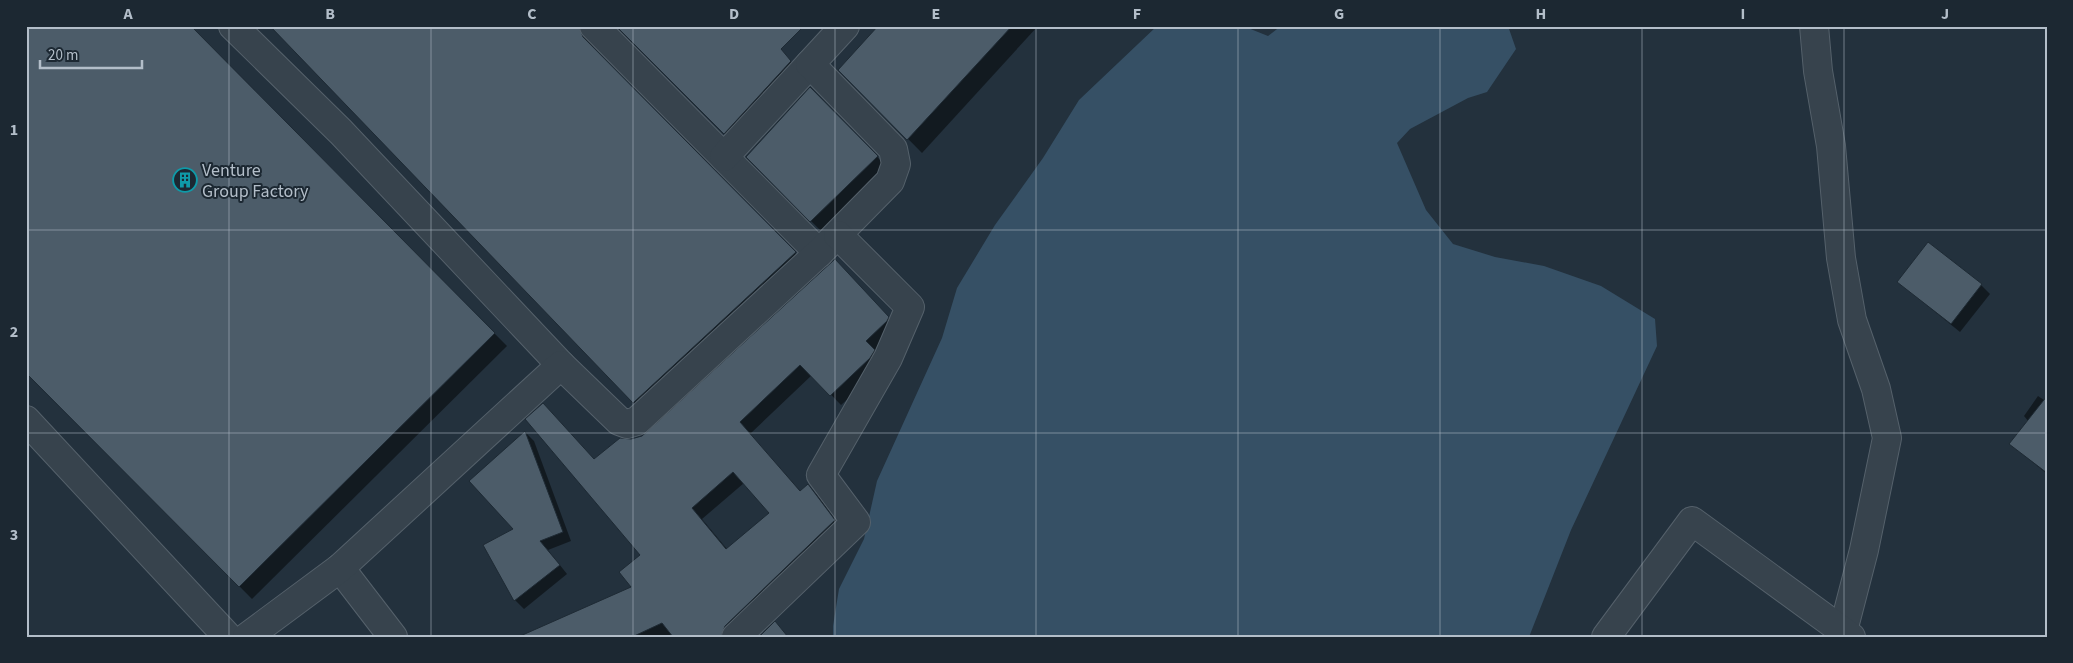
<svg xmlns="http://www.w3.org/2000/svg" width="2073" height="663" viewBox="0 0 2073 663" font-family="'Source Sans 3',sans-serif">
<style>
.water{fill:#365065}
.shadow{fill:#0007;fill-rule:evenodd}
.building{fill:#4c5c69;stroke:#1e2a34;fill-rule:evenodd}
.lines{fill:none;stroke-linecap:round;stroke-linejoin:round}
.minor-casing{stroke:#55616b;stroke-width:30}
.minor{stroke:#37434d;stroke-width:28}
.grid{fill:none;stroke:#b3bec9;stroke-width:1;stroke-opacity:0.55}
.labels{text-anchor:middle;stroke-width:4;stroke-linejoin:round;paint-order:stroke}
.poi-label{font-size:18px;fill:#b3bec9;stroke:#1c2832;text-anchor:start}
.neatline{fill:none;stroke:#b3bec9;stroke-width:2}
.grid-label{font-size:16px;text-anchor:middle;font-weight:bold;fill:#b3bec9}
</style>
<rect width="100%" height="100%" fill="#23313d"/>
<path class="water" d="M 1157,26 L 1243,26 L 1268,36 L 1281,26 L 1508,26 L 1516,49 L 1487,92 L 1468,98 L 1410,129 L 1397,143 L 1426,210 L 1453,244 L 1495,257 L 1544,266 L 1601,286 L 1655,319 L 1657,346 L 1571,530 L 1529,637 L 833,637 L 833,626 L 839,589 L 864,539 L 877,481 L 942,338 L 957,288 L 995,225 L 1043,158 L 1079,100 Z"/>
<g class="shadow">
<path d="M 189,26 L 507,346 L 252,599 L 26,371 Z"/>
<path d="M 272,26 L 597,26 L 591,34 L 591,43 L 595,51 L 808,266 L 646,415 Z"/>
<path d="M 880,26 L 1038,26 L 922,153 L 840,70 Z"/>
<path d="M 619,27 L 779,49 L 803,74 L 737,146 Z"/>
<path d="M 810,88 L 890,170 L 824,234 L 747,157 Z"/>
<path d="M 846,272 L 899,329 L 881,369 L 841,405 L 812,375 L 750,434 L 801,492 L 808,485 L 819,496 L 845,532 L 736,636 L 521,637 L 633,587 L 642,555 L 595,460 L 631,440 L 642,437 ZM 744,483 L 771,513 L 727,549 L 702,519 Z"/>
<path d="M 1898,282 L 1981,285 L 1990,294 L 1960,332 Z"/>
<path d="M 2038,396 L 2047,402 L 2047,474 L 2011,444 L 2029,422 L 2024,416 Z"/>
<path d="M 525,432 L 534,441 L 571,541 L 548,550 L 567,574 L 524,609 L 515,600 L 515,529 Z"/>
</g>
<g class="building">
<path d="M 26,26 L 191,26 L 495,333 L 239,587 L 26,373 Z"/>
<path d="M 270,26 L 579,26 L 583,37 L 796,252 L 633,403 Z"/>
<path d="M 616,26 L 804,26 L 781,49 L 791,61 L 724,134 Z"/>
<path d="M 878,26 L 1012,26 L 907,140 L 838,70 Z"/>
<path d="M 810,87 L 878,156 L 810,222 L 746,157 Z"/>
<path d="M 1928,242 L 1982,284 L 1951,324 L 1897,282 Z"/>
<path d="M 835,259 L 889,317 L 887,321 L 866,341 L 875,350 L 870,358 L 830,396 L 800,365 L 740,422 L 800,491 L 808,484 L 835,520 L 725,626 L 721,637 L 673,637 L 662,623 L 632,637 L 518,637 L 631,587 L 619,572 L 640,555 L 525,419 L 543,403 L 594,459 L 620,438 L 631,439 L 642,436 ZM 733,472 L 769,513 L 726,549 L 692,508 Z"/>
<path d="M 2047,396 L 2047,473 L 2009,444 Z"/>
<path d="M 525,431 L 563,532 L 540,541 L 560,565 L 514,601 L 483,545 L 513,529 L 469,481 Z"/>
<path d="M 775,621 L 788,637 L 759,637 Z"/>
</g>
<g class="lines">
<g class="minor-casing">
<g id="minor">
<path d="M 233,26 L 341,132 L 561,365"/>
<path d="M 594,26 L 819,253"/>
<path d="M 1814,26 L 1818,71 L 1831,146 L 1841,258 L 1852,320 L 1876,389 L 1887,438 L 1864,550 L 1843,631 L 1839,637"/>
<path d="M 724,157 L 810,64"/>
<path d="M 26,420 L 228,637"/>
<path d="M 340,568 L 393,637"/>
<path d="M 247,637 L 340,568 L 561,365 L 619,421 L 627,424 L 637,421 L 819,253 L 890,181 L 896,164 L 893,149 L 810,64 L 845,26"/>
<path d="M 736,637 L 856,522 L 821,475 L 888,358 L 910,307 L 838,235"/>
<path d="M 1606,637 L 1692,521 L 1851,637"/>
</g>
</g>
<use href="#minor" class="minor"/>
</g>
<path class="grid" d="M 229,26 L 229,637M 431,26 L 431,637M 633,26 L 633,637M 835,26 L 835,637M 1036,26 L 1036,637M 1238,26 L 1238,637M 1440,26 L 1440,637M 1642,26 L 1642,637M 1844,26 L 1844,637M 26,230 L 2047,230M 26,433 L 2047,433"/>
<defs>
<g id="building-ring" transform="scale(1.25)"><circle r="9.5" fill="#1c2832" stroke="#0f9aa8" stroke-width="1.5"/><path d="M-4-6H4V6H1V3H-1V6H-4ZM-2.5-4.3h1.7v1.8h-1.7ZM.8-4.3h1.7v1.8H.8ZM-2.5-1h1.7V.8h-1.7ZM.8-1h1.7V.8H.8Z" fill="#0f9aa8"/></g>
</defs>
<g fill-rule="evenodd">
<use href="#building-ring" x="185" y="180"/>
</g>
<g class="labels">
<g class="poi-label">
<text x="202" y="176">Venture<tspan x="202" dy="21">Group Factory</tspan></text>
</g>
</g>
<rect width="2073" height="663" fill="none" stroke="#1c2832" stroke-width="55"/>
<path d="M40 60v8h102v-8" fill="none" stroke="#b3bec9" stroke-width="2.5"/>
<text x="48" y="60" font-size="15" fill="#b3bec9" stroke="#1c2832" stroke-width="4" paint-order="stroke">20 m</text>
<rect x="28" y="28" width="2018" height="608" class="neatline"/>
<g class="grid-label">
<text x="128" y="19">A</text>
<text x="330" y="19">B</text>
<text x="532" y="19">C</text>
<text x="734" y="19">D</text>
<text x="936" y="19">E</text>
<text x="1137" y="19">F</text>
<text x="1339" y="19">G</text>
<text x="1541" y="19">H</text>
<text x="1743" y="19">I</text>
<text x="1945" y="19">J</text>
<text x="14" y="135">1</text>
<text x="14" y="337">2</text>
<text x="14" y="540">3</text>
</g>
</svg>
